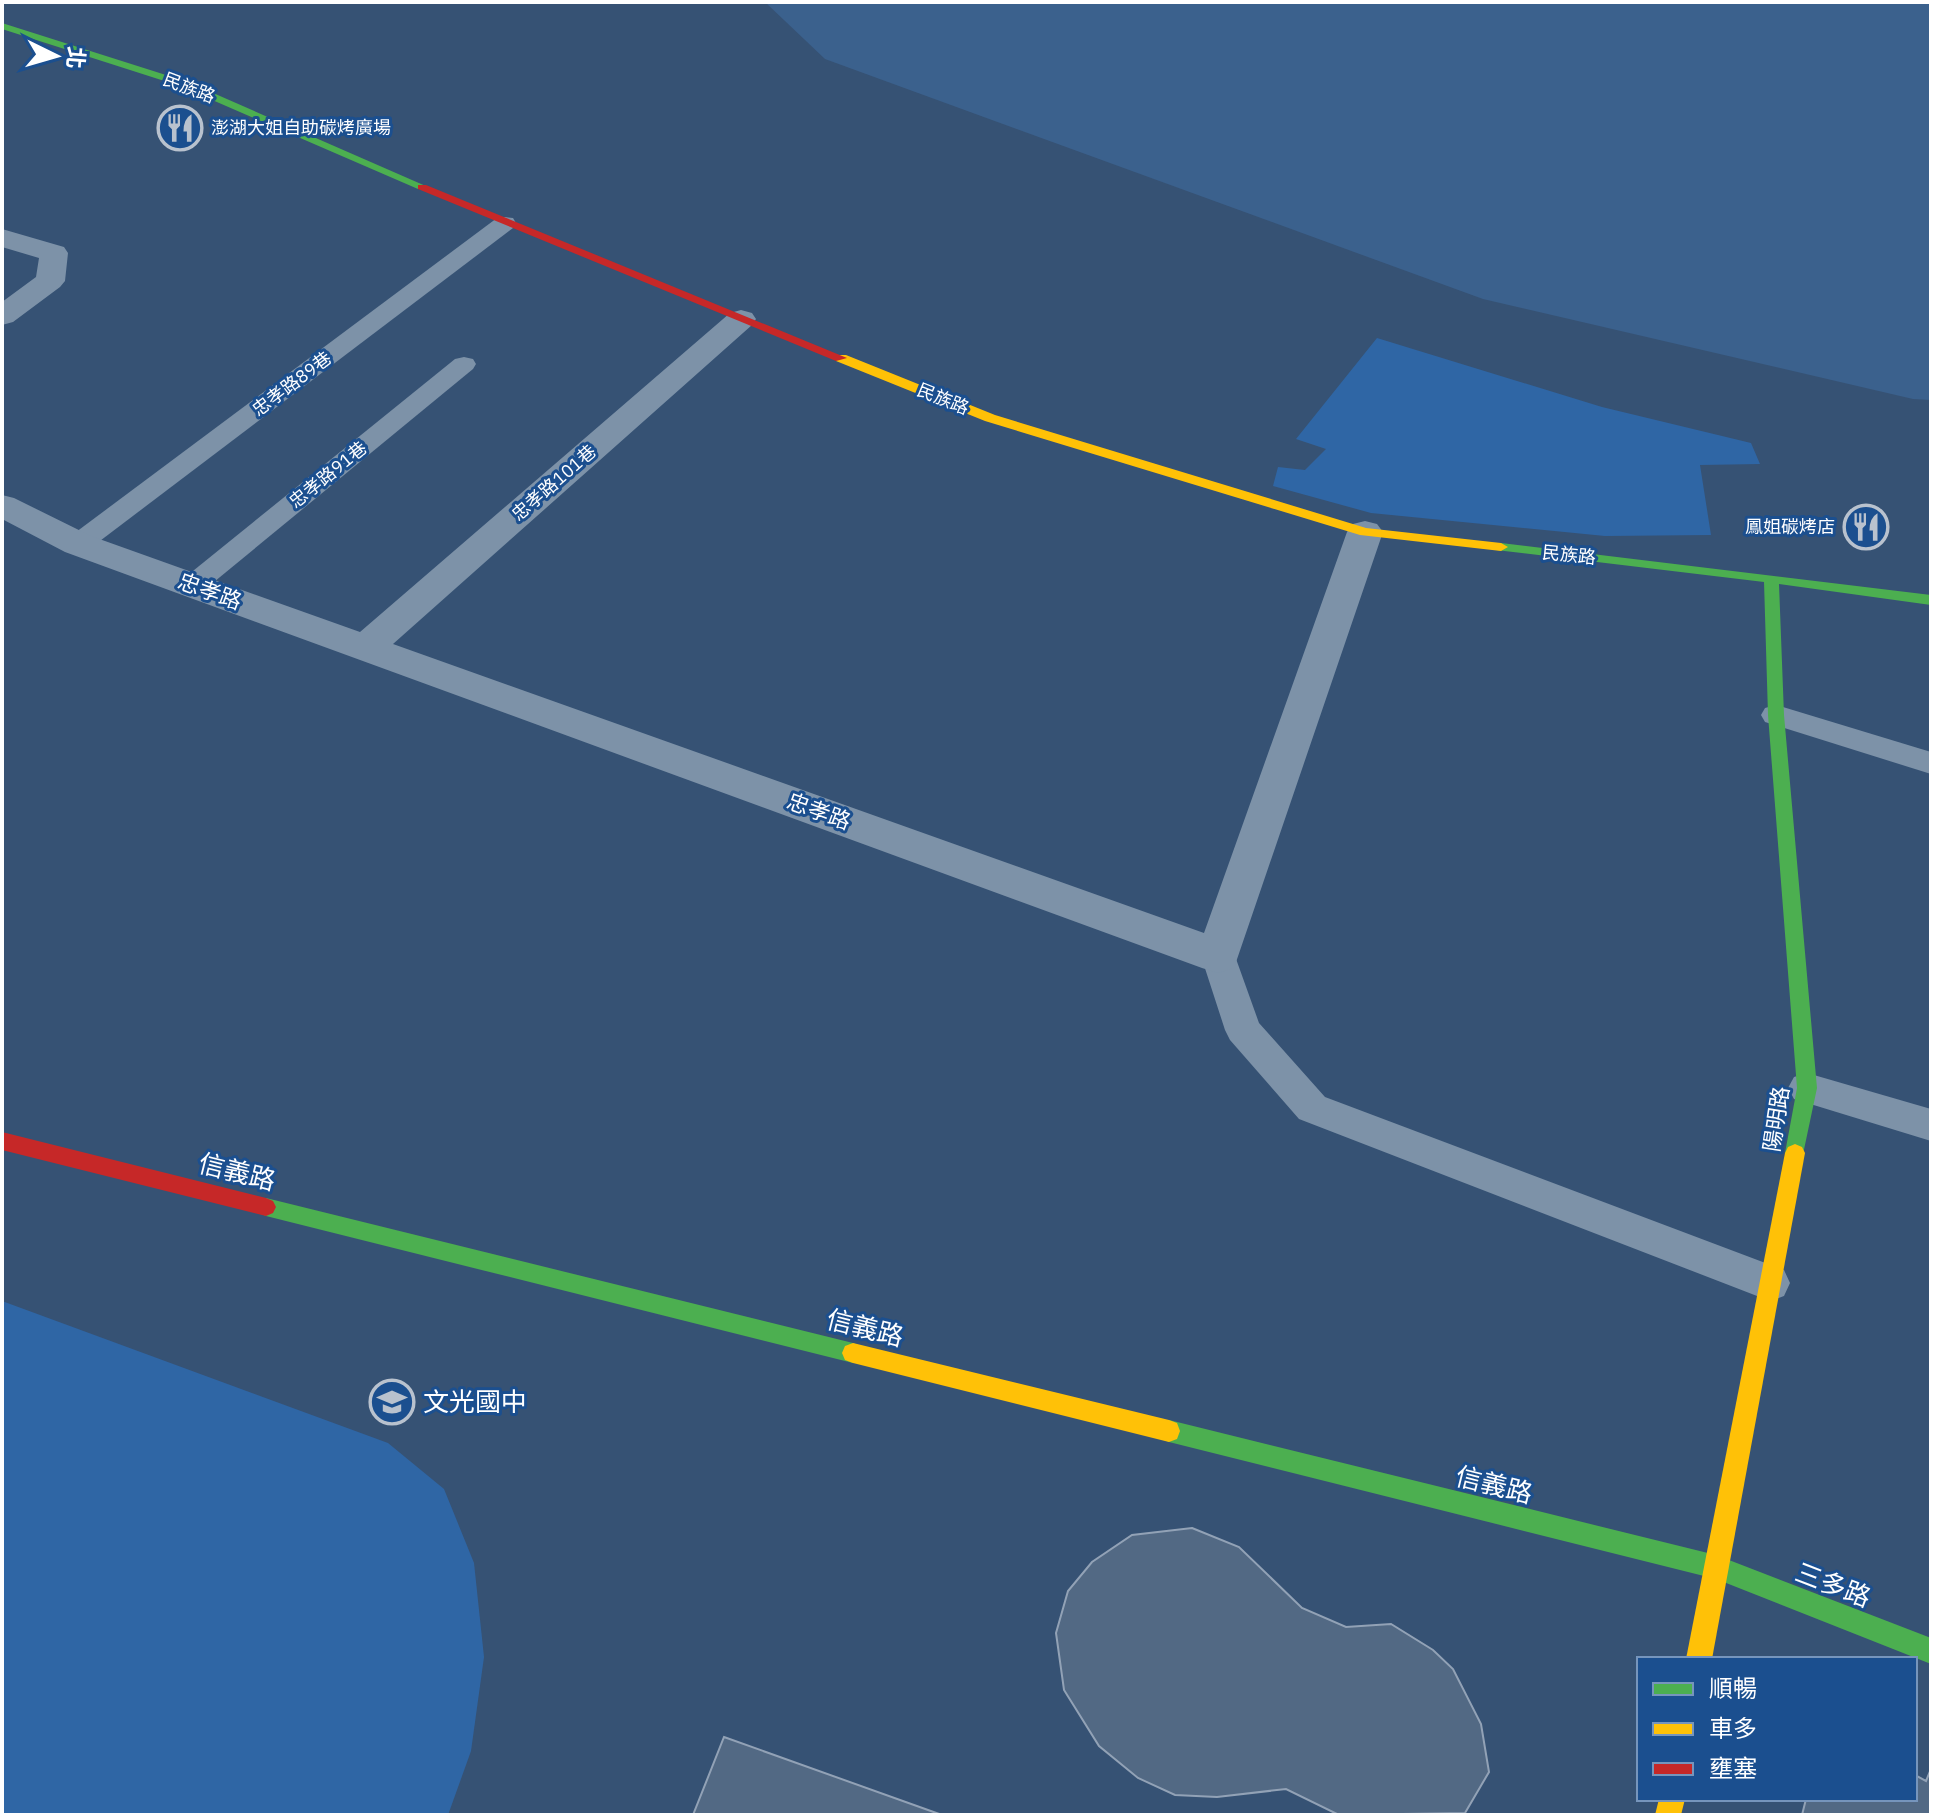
<svg xmlns="http://www.w3.org/2000/svg" width="1933" height="1817" viewBox="0 0 1933 1817" font-family="'IBM Plex Sans','Noto Sans TC',sans-serif">
<style>
.green{fill:#2f66a5}
.water{fill:#3b618d}
.building{fill:#526984;stroke:#92a2b6;stroke-width:2}
.lines{fill:none;stroke-linecap:round;stroke-linejoin:round}
.lane{fill:#7d92a8;fill-rule:evenodd}
.street{fill:#7d92a8;fill-rule:evenodd}
.fast{fill:#4caf50;fill-rule:evenodd}
.slow{fill:#ffc107;fill-rule:evenodd}
.jam{fill:#c62828;fill-rule:evenodd}
.labels{text-anchor:middle;stroke-width:6;stroke-linejoin:round;paint-order:stroke}
.far-street-label{font-size:18px;fill:#fff;stroke:#1b4f8f}
.far-poi-label{font-size:18px;fill:#fff;stroke:#1b4f8f;text-anchor:start}
.street-label{font-size:22px;fill:#fff;stroke:#1b4f8f}
.near-street-label{font-size:26px;fill:#fff;stroke:#1b4f8f}
.near-poi-label{font-size:26px;fill:#fff;stroke:#1b4f8f;text-anchor:start}
</style>
<rect width="100%" height="100%" fill="#365274"/>
<g class="green">
<path d="M 1377,338 L 1602,407 L 1751,443 L 1760,464 L 1700,465 L 1711,535 L 1605,536 L 1371,513 L 1273,486 L 1278,467 L 1305,470 L 1326,449 L 1296,439 Z"/>
<path d="M 2,1301 L 388,1443 L 444,1489 L 474,1563 L 484,1657 L 471,1751 L 448,1815 L 2,1815 Z"/>
</g>
<path class="water" d="M 765,2 L 1931,2 L 1931,400 L 1913,399 L 1483,299 L 825,59 Z"/>
<g class="building">
<path d="M 1192,1528 L 1239,1547 L 1302,1608 L 1346,1627 L 1391,1624 L 1433,1650 L 1453,1669 L 1481,1724 L 1489,1772 L 1465,1813 L 1339,1815 L 1286,1789 L 1217,1797 L 1175,1795 L 1138,1778 L 1099,1746 L 1064,1690 L 1056,1633 L 1068,1591 L 1092,1562 L 1132,1535 Z"/>
<path d="M 724,1737 L 942,1815 L 693,1815 Z"/>
<path d="M 1931,1769 L 1931,1815 L 1802,1815 L 1806,1799 L 1915,1799 L 1915,1775 L 1926,1781 Z"/>
</g>
<g class="lines">
<g class="lane">
<path d="M 505,217 L 513,218 L 516,223 L 513,228 L 88,550 L 78,552 L 68,550 L 64,544 L 68,538 L 497,218 Z"/>
<path d="M 464,357 L 473,359 L 476,364 L 473,369 L 203,591 L 193,594 L 183,591 L 179,585 L 183,579 L 455,359 Z"/>
<path d="M 1776,705 L 1931,752 L 1931,774 L 1765,722 L 1761,715 L 1765,708 Z"/>
<path d="M 1218,943 L 1230,946 L 1235,956 L 1259,1023 L 1325,1097 L 1784,1270 L 1790,1283 L 1784,1296 L 1770,1301 L 1299,1119 L 1230,1040 L 1225,1030 L 1201,956 L 1206,946 Z"/>
<path d="M 1807,1073 L 1931,1109 L 1931,1141 L 1794,1099 L 1788,1088 L 1794,1077 Z"/>
</g>
<g class="street">
<path d="M 2,229 L 64,247 L 68,253 L 65,281 L 60,287 L 13,322 L 2,325 L 2,302 L 36,277 L 39,258 L 2,247 Z"/>
<path d="M 741,310 L 752,313 L 756,319 L 752,325 L 393,644 L 1204,933 L 1347,532 L 1353,524 L 1365,521 L 1377,524 L 1383,532 L 1234,968 L 1218,973 L 1202,968 L 65,552 L 2,519 L 2,495 L 14,498 L 91,536 L 360,632 L 730,313 Z"/>
</g>
<g class="fast">
<path d="M 2,23 L 188,82 L 428,187 L 418,189 L 180,86 L 2,29 Z"/>
<path d="M 1501,543 L 1931,595 L 1931,605 L 1779,584 L 1784,715 L 1817,1088 L 1802,1159 L 1795,1162 L 1788,1159 L 1785,1153 L 1797,1088 L 1768,715 L 1764,582 L 1496,550 L 1494,547 Z"/>
<path d="M 266,1198 L 853,1343 L 861,1346 L 864,1353 L 861,1360 L 853,1363 L 266,1216 L 259,1213 L 256,1207 L 259,1201 Z"/>
<path d="M 1169,1420 L 1716,1555 L 1931,1638 L 1931,1664 L 1716,1579 L 1169,1442 L 1161,1439 L 1158,1431 L 1161,1423 Z"/>
</g>
<g class="slow">
<path d="M 836,355 L 846,355 L 995,415 L 1366,528 L 1501,543 L 1508,547 L 1501,551 L 1360,535 L 985,421 L 836,361 Z"/>
<path d="M 1795,1144 L 1802,1147 L 1805,1153 L 1712,1659 L 1686,1659 L 1785,1153 L 1788,1147 Z"/>
<path d="M 853,1343 L 1169,1420 L 1177,1423 L 1180,1431 L 1177,1439 L 1169,1442 L 853,1363 L 845,1360 L 842,1353 L 845,1346 Z"/>
<path d="M 1659,1799 L 1685,1799 L 1681,1815 L 1655,1815 Z"/>
</g>
<g class="jam">
<path d="M 418,185 L 426,185 L 847,358 L 836,361 L 418,189 Z"/>
<path d="M 2,1132 L 266,1198 L 273,1201 L 276,1207 L 273,1213 L 266,1216 L 2,1150 Z"/>
</g>
</g>
<defs>
<g id="restaurant-ring" transform="scale(2.3)"><circle r="9.5" fill="#1b4f8f" stroke="#b9c2ce" stroke-width="1.5"/><path d="M-5-6h1v4h1v-4h1v4h1v-4h1v5L-1.5 .5V6h-2V.5L-5-1ZM5-6V6H3V1.5H1.5Q1.5-4 5-6Z" fill="#b9c2ce"/></g>
<g id="school-ring" transform="scale(2.3)"><circle r="9.5" fill="#1b4f8f" stroke="#b9c2ce" stroke-width="1.5"/><path d="M0-5L7-2L0 1L-7-2ZM-4 1L0 2.5L4 1V4Q0 6-4 4Z" fill="#b9c2ce"/></g>
</defs>
<g fill-rule="evenodd">
<use href="#restaurant-ring" x="180" y="128"/>
<use href="#restaurant-ring" x="1866" y="527"/>
<use href="#school-ring" x="392" y="1402"/>
</g>
<g class="labels">
<g class="far-street-label">
<text transform="translate(189 88) rotate(21)" y="6">民族路</text>
<text transform="translate(292 384) rotate(-37)" y="6">忠孝路89巷</text>
<text transform="translate(943 399) rotate(22)" y="6">民族路</text>
<text transform="translate(328 475) rotate(-39)" y="6">忠孝路91巷</text>
<text transform="translate(554 483) rotate(-41)" y="6">忠孝路101巷</text>
<text transform="translate(1569 555) rotate(6)" y="6">民族路</text>
</g>
<g class="far-poi-label">
<text x="211" y="134">澎湖大姐自助碳烤廣場</text>
<text x="1835" y="533" text-anchor="end">鳳姐碳烤店</text>
</g>
<g class="street-label">
<text transform="translate(210 591) rotate(20)" y="8">忠孝路</text>
<text transform="translate(819 811) rotate(20)" y="8">忠孝路</text>
<text transform="translate(1776 1119) rotate(-81)" y="8">陽明路</text>
</g>
<g class="near-street-label">
<text transform="translate(237 1172) rotate(14)" y="9">信義路</text>
<text transform="translate(865 1328) rotate(14)" y="9">信義路</text>
<text transform="translate(1494 1485) rotate(14)" y="9">信義路</text>
<text transform="translate(1833 1585) rotate(21)" y="9">三多路</text>
</g>
<g class="near-poi-label">
<text x="423" y="1411">文光國中</text>
</g>
</g>
<rect width="1933" height="1817" fill="none" stroke="#ffffff" stroke-width="8"/>
<rect x="1637" y="1657" width="280" height="144" fill="#1b4f8f" stroke="#7695bc" stroke-width="2"/>
<rect x="1653" y="1683" width="40" height="12" fill="#4caf50" stroke="#7695bc" stroke-width="2"/>
<text x="1709" y="1697" font-size="24" fill="#ffffff">順暢</text>
<rect x="1653" y="1723" width="40" height="12" fill="#ffc107" stroke="#7695bc" stroke-width="2"/>
<text x="1709" y="1737" font-size="24" fill="#ffffff">車多</text>
<rect x="1653" y="1763" width="40" height="12" fill="#c62828" stroke="#7695bc" stroke-width="2"/>
<text x="1709" y="1777" font-size="24" fill="#ffffff">壅塞</text>
<g transform="translate(56 56) rotate(95)" stroke="#1b4f8f" stroke-width="6" paint-order="stroke">
<path d="M0-6L14 30L0 20L-14 30Z" fill="#ffffff"/>
<text y="-12" font-size="22" font-weight="bold" text-anchor="middle" fill="#ffffff">北</text>
</g>
</svg>
